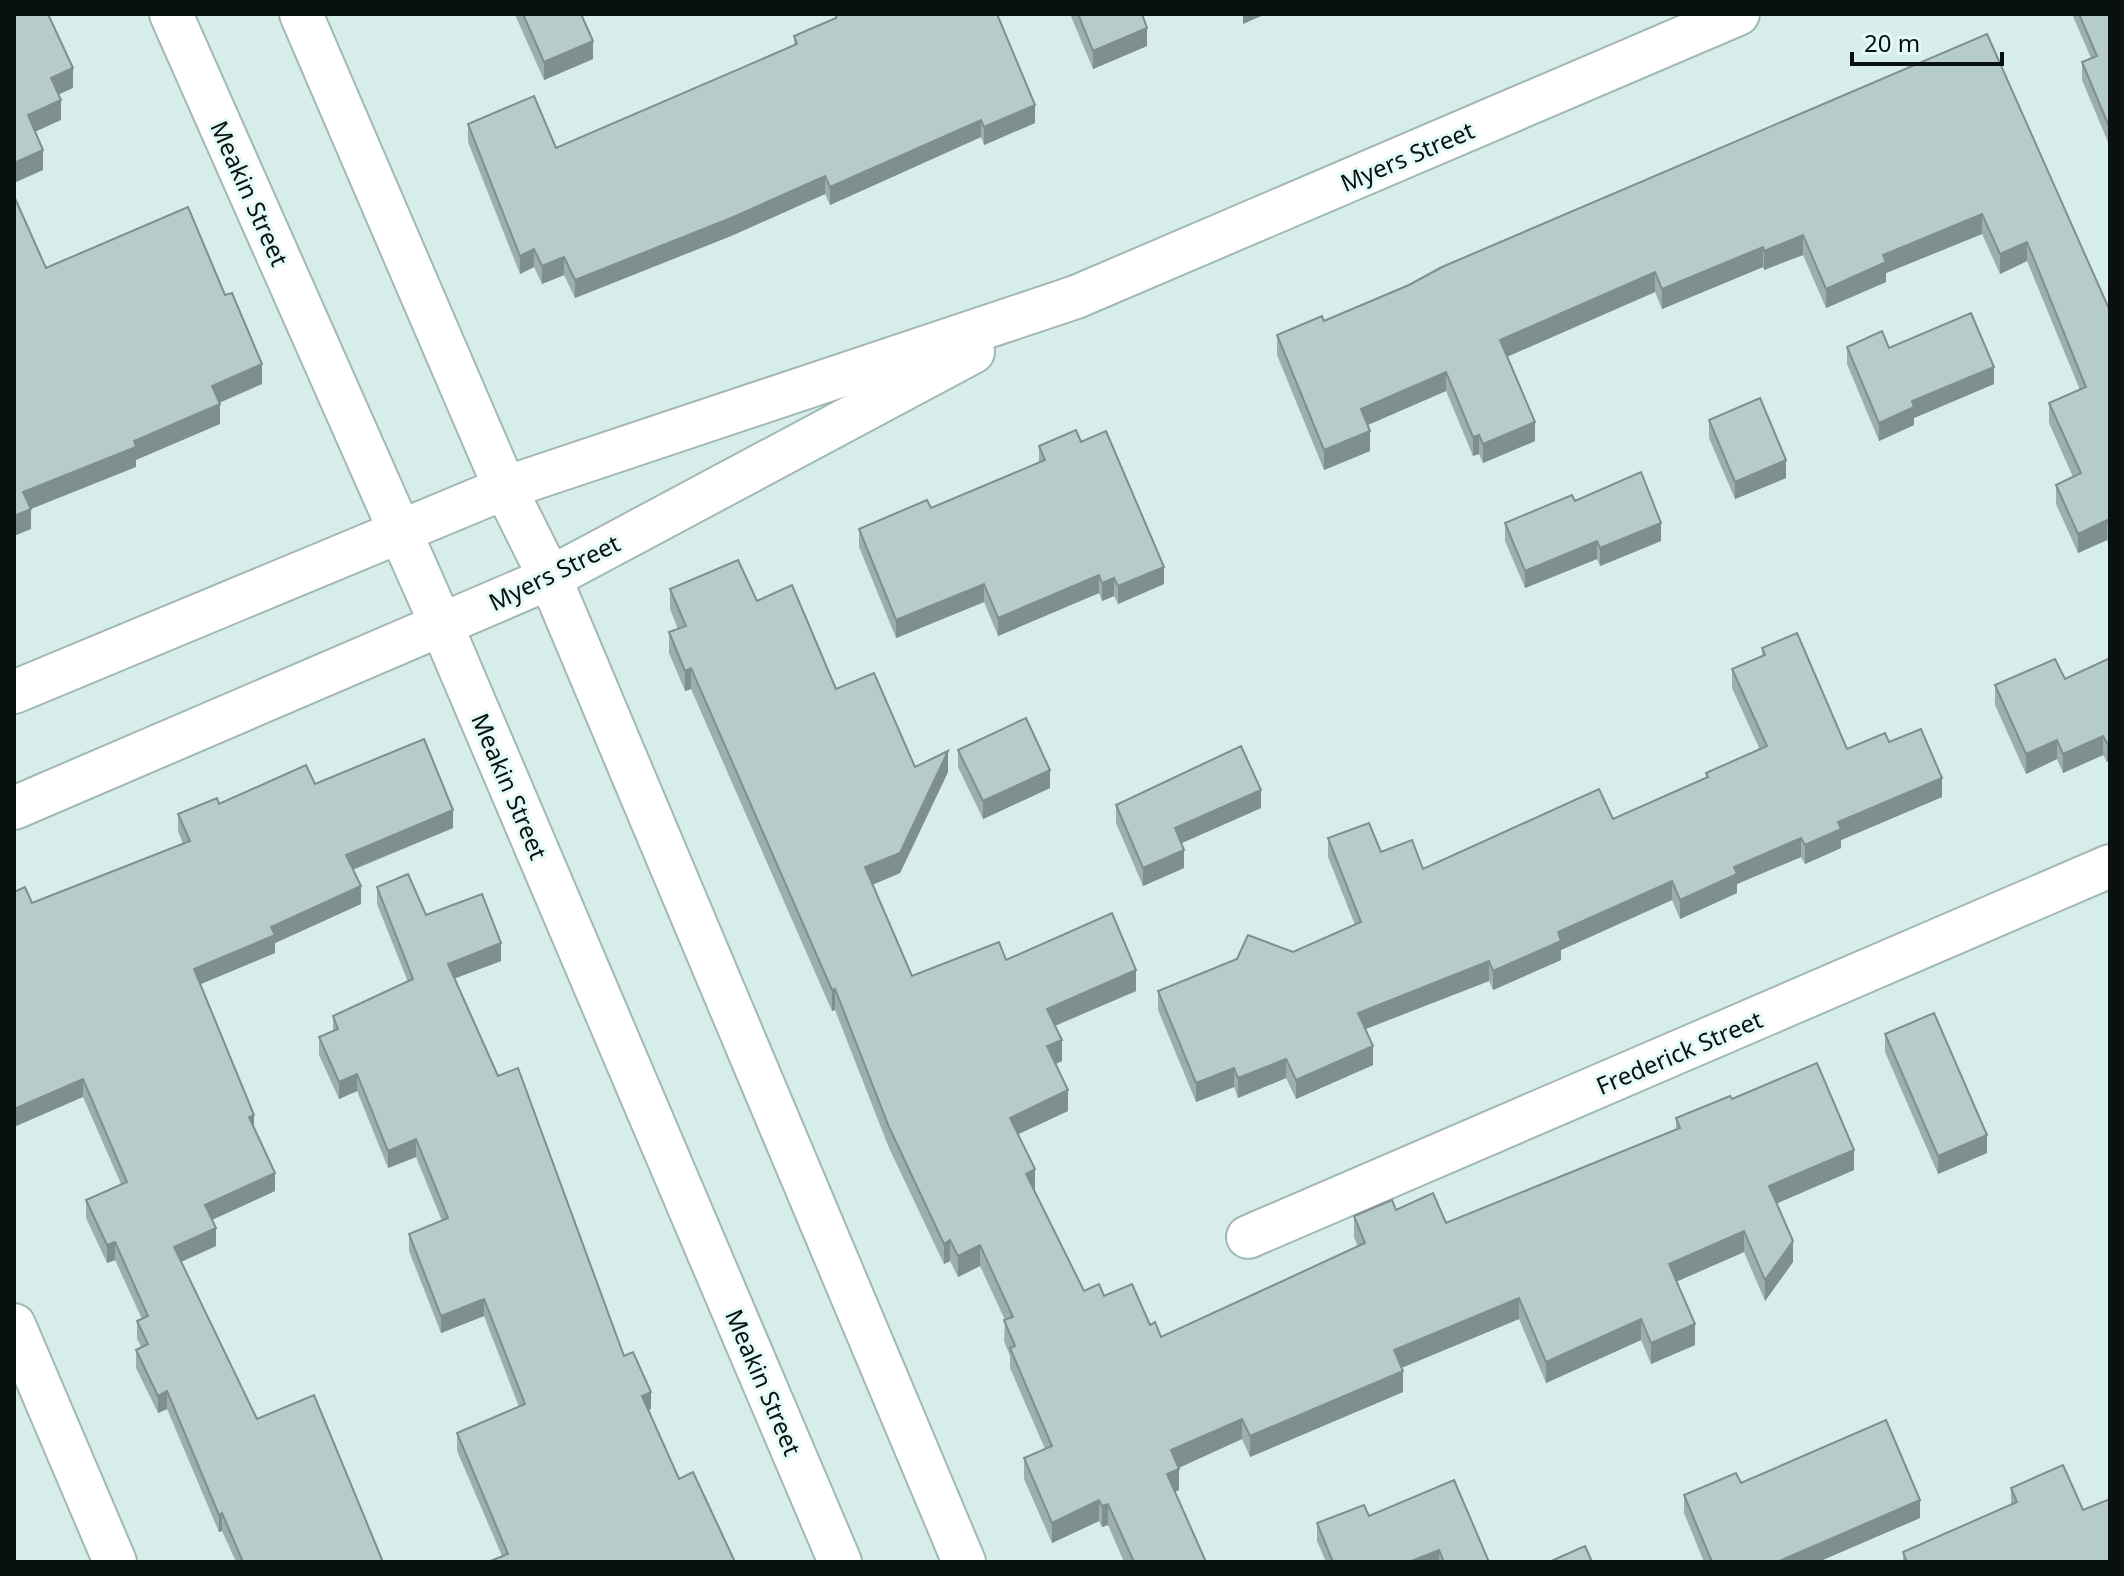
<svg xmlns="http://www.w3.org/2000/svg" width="2124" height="1576" font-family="'Noto Sans',sans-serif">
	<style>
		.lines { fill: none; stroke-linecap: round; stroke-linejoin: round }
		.street-casing { stroke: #a2b8b5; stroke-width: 46 }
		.street { stroke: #fff; stroke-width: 42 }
		.wall { fill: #9dafad }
		.shaded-wall { fill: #7f8f8d }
		.building { fill: #b6ccc9; stroke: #7f8f8d; stroke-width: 2 }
		.labels { text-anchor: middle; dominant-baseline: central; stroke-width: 6; stroke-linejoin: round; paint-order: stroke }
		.street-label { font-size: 24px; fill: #091110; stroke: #e3faf7 }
	</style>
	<rect width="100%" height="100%" fill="#d6ede9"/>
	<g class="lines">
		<g class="street-casing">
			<g id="street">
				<path d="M171,14l270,610 399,938"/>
				<path d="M301,14l204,474 45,90 414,984"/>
				<path d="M14,692l491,-204 571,-191 662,-283"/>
				<path d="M14,808l536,-230 423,-226"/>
				<path d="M1248,1237l862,-371"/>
				<path d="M14,1325l101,237"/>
			</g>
		</g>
		<use href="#street" class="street"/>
	</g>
	<g class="wall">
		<path d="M516,14h65l12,45 -49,21 -28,-63z"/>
		<path d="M1070,14h72l5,32 -54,23z"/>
		<path d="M2072,14h38v133l-28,-67v-18l9,-4z"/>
		<path d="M836,18l199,105 -51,22 -3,-8 -151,68 -5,-11 -94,42 -156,62 -11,-23 -22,9 -8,-17 -14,7 -52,-132v-18l88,24 238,-102v-10z"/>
		<path d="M1987,34l123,277v235l-3,-6 -29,13 -22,-49v-19l17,-8 -24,-54v-20l31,-13 -53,-129 -27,13 -18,-40 -96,39v9l-60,26 -23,-53 -39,15 -1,-3 -101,42 -7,-17 -148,64 28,85 -52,22 -4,-9 -6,2 -27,-65 -79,34 3,26 -46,19 -47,-115v-20l47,-14 85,-36z"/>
		<path d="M1847,347l42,1 105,36 -80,34v7l-35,16 -32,-77z"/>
		<path d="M1709,420l77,58 -51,21 -26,-61z"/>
		<path d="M1081,442l83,142 -46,20 -4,-8 -12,5 -3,-8 -101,43 -14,-34 -88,36 -37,-91v-18l72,-21 108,-45v-17z"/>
		<path d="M1575,501l86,40 -61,25 -3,-7 -72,29 -20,-47v-18z"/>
		<path d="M670,589l87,12 79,88 79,78 33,5 -48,101 -28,12 40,91 94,-16 130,31 -81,35 7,35 -6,3 12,47 -50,23 16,57 50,100 20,5 46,29 11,12 197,-90 -4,-10v-21l42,-6 50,13 230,-93v-12l56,-19 122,71 -78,33 17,59 -28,39 -21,-49 -67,29 18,64 -44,19 -10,-24 -95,43 -27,-64 -118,49 2,24 -153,65 -8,-18 -63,29v22l-4,2 31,70h-82l-16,-37 -6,2 -3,-6 -47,22 -28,-64v-21l21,-9 -35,-81v-12l-6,-15 1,-21 -25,-54 -22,11 -8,-16 -6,3 -55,-116 -54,-138 -3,1 -141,-322 -6,2 -16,-38v-21l9,-3 -8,-20z"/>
		<path d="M1762,648l85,101 42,-7 53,55 -101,43v8l-36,16 -4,-7 -64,27v9l-57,26 -8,-19 -111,50v10l-68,30 -4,-9 -124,48 8,36 -77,34 -10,-21 -48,20 -4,-11 -38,15 -38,-92v-19l135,-39 62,-27 -27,-68v-19l53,14 42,17 190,-50 93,-41v-5l54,-23 -28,-62v-19l30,-13z"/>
		<path d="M2110,658l-3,104 -4,-7 -40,18 -6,-14 -31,15 -31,-69v-20l70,-6z"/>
		<path d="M958,750l92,38 -67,31 -25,-52z"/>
		<path d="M315,784l138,44 -100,42 8,34 -86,39v10l-75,31 54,145 21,62 -63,29 4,26 -35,16 76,157 126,143h-147l-14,-31 -3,1 -52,-123 -9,4 -22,-45v-18l5,-3 -4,-8v-18l5,-2 -27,-59 -8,3 -21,-45v-18l35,-16 -38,-87 -51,-194 151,-59 -5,-13v-17l41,-10z"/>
		<path d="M1116,805l145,3 -79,35 2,25 -41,18 -27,-63z"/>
		<path d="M377,887l49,28 75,46 -46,17 169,378 27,53 -2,1 30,69 -177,77 -45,-105v-18l62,-26 -35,-91 -43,17 -32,-82v-17l33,-13 -26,-64 -28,11 -31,-77 -18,8 -20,-44v-18l14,-6v-15l75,-34 -31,-78z"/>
		<path d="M1885,1034l102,119 -49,21 -53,-122z"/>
		<path d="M1741,1483l179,35 -102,44h-114l-20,-49v-18z"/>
		<path d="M2011,1488l72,22 27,52h-207v-10l108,-48z"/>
		<path d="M1369,1516l120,46h-163l-9,-21v-18z"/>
	</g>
	<g class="shaded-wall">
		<path d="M1243,14h23l-23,10z"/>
		<path d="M1147,28v18l-54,23v-18z"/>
		<path d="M593,41v18l-49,21v-18z"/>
		<path d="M73,68v20l-22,10v-20z"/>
		<path d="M61,100v20l-33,15v-20z"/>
		<path d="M1035,105v18l-51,22v-18z"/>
		<path d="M981,120v17l-151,68v-18z"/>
		<path d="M43,150v20l-29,13v-20z"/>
		<path d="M825,176v18l-94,42 -156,62v-18z"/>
		<path d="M1982,214v20l-96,39v9l-60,26v-19l57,-34z"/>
		<path d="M1803,235v20l-39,15v-19z"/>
		<path d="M2027,242v19l-27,13v-20z"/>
		<path d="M1763,247v20l-101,42v-20z"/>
		<path d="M534,249v18l-14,7v-18z"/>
		<path d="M564,257v18l-22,9v-18z"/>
		<path d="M1655,272v20l-155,68v-20z"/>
		<path d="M262,364v20l-50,22v-20z"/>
		<path d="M1994,367v17l-80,34v7l-35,16v-18l33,-22z"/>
		<path d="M1446,372v19l-85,37v-19z"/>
		<path d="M220,404v20l-84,36v7l-105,42v20l-17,7v-20l9,-24 111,-51z"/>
		<path d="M1535,422v19l-52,22v-19z"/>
		<path d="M1370,431v20l-46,19v-20z"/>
		<path d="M1479,435v19l-6,2v-19z"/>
		<path d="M1786,460v18l-51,21v-17z"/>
		<path d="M2107,520v20l-29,13v-19z"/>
		<path d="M1661,523v18l-61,25v-18z"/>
		<path d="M1597,541v18l-72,29v-17z"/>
		<path d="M1164,567v17l-46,20v-18z"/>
		<path d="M1099,575v18l-101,43v-18z"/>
		<path d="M1114,578v18l-12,5v-18z"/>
		<path d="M984,584v18l-88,36v-18z"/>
		<path d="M691,668v21l-6,2v-20z"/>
		<path d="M2103,736v19l-40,18v-19z"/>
		<path d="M2057,740v19l-31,15v-20z"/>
		<path d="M2110,741v20l-3,1v-19z"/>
		<path d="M948,751v21l-48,101 -35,15v-21z"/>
		<path d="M1050,770v18l-67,31v-18z"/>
		<path d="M1942,778v19l-101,43v8l-36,16v-19l33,-23z"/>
		<path d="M1261,790v18l-86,38v-18z"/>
		<path d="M453,810v18l-107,44v-17z"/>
		<path d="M1801,838v19l-64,27v9l-57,26v-19l54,-33z"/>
		<path d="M1184,850v18l-41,18v-18z"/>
		<path d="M1672,881v19l-111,50v10l-68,30v-19l65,-39z"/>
		<path d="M361,886v18l-86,39v10l-81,34v-18l77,-42z"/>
		<path d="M501,943v18l-53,20v-17z"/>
		<path d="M1489,961v20l-131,51v-19z"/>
		<path d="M1136,970v21l-89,38v-20z"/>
		<path d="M835,989v21l-3,1v-21z"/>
		<path d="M1062,1040v21l-15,6v-21z"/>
		<path d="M1373,1046v19l-77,34v-19z"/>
		<path d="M1286,1059v19l-48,20v-20z"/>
		<path d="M1234,1068v19l-38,15v-19z"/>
		<path d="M357,1074v17l-18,8v-17z"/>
		<path d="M83,1079v18l-69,30v-18z"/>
		<path d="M1068,1090v21l-58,27v-20z"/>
		<path d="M254,1115v17l-5,-15z"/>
		<path d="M1987,1135v18l-49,21v-18z"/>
		<path d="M416,1139v18l-28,11v-17z"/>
		<path d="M1854,1150v20l-85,37v-21z"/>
		<path d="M1035,1169v21l-9,5v-21z"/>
		<path d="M275,1173v18l-70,32v-18z"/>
		<path d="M216,1228v18l-42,19v-18z"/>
		<path d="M1744,1231v21l-75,33v-21z"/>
		<path d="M950,1240v21l-6,3v-20z"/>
		<path d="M1793,1241v21l-28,39v-21z"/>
		<path d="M115,1242v18l-8,3v-18z"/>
		<path d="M980,1245v21l-22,11v-21z"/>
		<path d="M1519,1298v21l-125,52v-21z"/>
		<path d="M484,1299v17l-43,17v-17z"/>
		<path d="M1641,1319v21l-95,43v-21z"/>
		<path d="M1695,1324v21l-44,19v-21z"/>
		<path d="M1403,1371v21l-153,65v-21z"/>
		<path d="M167,1391v18l-9,4v-17z"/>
		<path d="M651,1392v17l-9,4v-17z"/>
		<path d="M1242,1419v20l-71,32v-21z"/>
		<path d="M1179,1469v21l-12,5v-21z"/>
		<path d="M1099,1500v21l-47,22v-20z"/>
		<path d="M1920,1500v18l-102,44h-41z"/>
		<path d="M1108,1504v21l-6,2v-21z"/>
		<path d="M222,1513v18l-3,1v-17z"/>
		<path d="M1439,1550v12h-30z"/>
	</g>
	<g class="building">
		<path d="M14,14h34l25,54 -22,10 10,22 -33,15 15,35 -29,13z"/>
		<path d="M523,14h58l12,27 -49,21z"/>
		<path d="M837,14h160l38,91 -51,22 -3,-7 -151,67 -5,-11 -94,42 -156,62 -11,-23 -22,9 -8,-17 -14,7 -52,-132 66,-28 22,52 241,-104 -3,-8 42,-18z"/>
		<path d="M1078,14h64l5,14 -54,23z"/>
		<path d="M2079,14h31v115l-28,-67 15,-6z"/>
		<path d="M1987,34l123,277v216l-3,-7 -29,14 -22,-49 25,-12 -32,-70 37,-16 -59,-145 -27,12 -18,-40 -99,41 3,7 -60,27 -23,-54 -39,16 -1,-4 -101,42 -7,-17 -155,68 35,82 -52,22 -4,-9 -6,2 -27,-65 -85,37 9,22 -46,19 -47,-115 45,-19 2,5 85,-36 33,-18z"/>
		<path d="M14,196l32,72 142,-61 37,88 7,-2 30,71 -50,22 8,18 -86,37 2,6 -113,45 8,17 -17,7z"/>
		<path d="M1971,313l23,54 -82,34 2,6 -35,16 -32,-76 35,-16 7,17z"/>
		<path d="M1760,398l26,62 -51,22 -26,-62z"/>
		<path d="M1076,430l5,12 25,-11 58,136 -46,19 -4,-8 -12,5 -3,-8 -101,43 -14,-34 -88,36 -37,-91 68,-29 4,8 114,-48 -6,-14z"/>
		<path d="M1641,472l20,51 -61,25 -3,-7 -72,30 -20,-48 67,-28 3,6z"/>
		<path d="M738,560l19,41 35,-16 44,104 38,-16 41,94 33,-16 -48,102 -35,14 47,109 87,-34 7,18 106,-47 24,57 -89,39 15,31 -15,6 21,44 -58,28 25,51 -9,5 58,117 15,-7 5,12 28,-12 18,41 5,-3 6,15 204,-94 -11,-27 38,-16 4,10 37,-17 13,30 234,-95 -4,-10 54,-22 2,3 85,-36 37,87 -85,36 24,55 -28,39 -21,-49 -75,33 26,60 -44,19 -10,-24 -95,43 -27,-64 -125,52 9,21 -153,65 -8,-17 -71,31 8,19 -12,5 39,88h-72l-26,-58 -6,2 -3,-6 -47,23 -28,-65 28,-12 -42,-98 5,-2 -11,-26 9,-3 -33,-72 -22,11 -8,-16 -6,4 -55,-117 -54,-138 -3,1 -141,-322 -6,3 -16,-39 17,-6 -16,-37z"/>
		<path d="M1797,633l50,116 38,-16 4,9 32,-13 21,49 -104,44 3,7 -36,16 -4,-7 -67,29 3,7 -57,26 -8,-19 -114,51 3,9 -68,30 -4,-10 -131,52 15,33 -77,34 -10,-21 -48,19 -4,-10 -38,15 -38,-92 79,-32 11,-24 45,17 68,-30 -33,-84 41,-15 12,29 31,-12 11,29 176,-80 14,30 95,-42 -2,-4 61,-27 -35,-77 33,-14 -3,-7z"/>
		<path d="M2110,658v83l-3,2 -4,-7 -40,18 -6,-14 -31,14 -31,-69 60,-26 10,20z"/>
		<path d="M1026,718l24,52 -67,31 -25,-51z"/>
		<path d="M424,739l29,71 -107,45 15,31 -90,41 4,8 -81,34 60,146 -5,2 26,56 -70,32 11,23 -42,19 83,172 57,-24 69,167h-140l-21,-49 -3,2 -52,-124 -9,5 -22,-46 12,-6 -11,-23 11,-5 -33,-74 -8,3 -21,-45 41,-18 -44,-103 -69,30v-217l11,-5 7,16 158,-62 -12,-27 39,-16 2,6 87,-39 9,19z"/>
		<path d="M1241,746l20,44 -86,38 9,22 -41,18 -27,-63z"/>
		<path d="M408,874l18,41 56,-21 19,49 -53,21 50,112 20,-8 106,288 9,-4 18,40 -9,4 37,83 14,-7 42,90h-247l20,-8 -51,-121 68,-29 -41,-105 -43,17 -32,-82 39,-16 -32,-79 -28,12 -31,-77 -18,8 -20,-45 19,-8 -5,-13 80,-37 -36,-92z"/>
		<path d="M1934,1013l53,122 -49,21 -53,-122z"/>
		<path d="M1886,1420l34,80 -143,62h-65l-28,-67 52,-22 5,10z"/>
		<path d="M2063,1465l20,45 27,-11v63h-203l-4,-10 114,-50 -6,-14z"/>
		<path d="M1454,1480l35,82h-45l-5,-12 -30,12h-76l-16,-39 47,-18 5,11z"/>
		<path d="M1585,1546l7,16h-43z"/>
	</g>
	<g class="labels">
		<g class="street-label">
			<text transform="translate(1407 156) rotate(-23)">Myers Street</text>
			<text transform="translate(250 193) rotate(66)">Meakin Street</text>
			<text transform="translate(554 572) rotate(-26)">Myers Street</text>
			<text transform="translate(510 786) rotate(67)">Meakin Street</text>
			<text transform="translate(1679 1052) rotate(-23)">Frederick Street</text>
			<text transform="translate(764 1382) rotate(67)">Meakin Street</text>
		</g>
	</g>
	<rect width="2124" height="1576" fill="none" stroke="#091110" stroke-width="32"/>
	<path d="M1852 52v12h150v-12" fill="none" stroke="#091110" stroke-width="4"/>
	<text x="1864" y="52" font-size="24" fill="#091110" stroke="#e3faf7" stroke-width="6" paint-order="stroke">20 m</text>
</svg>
